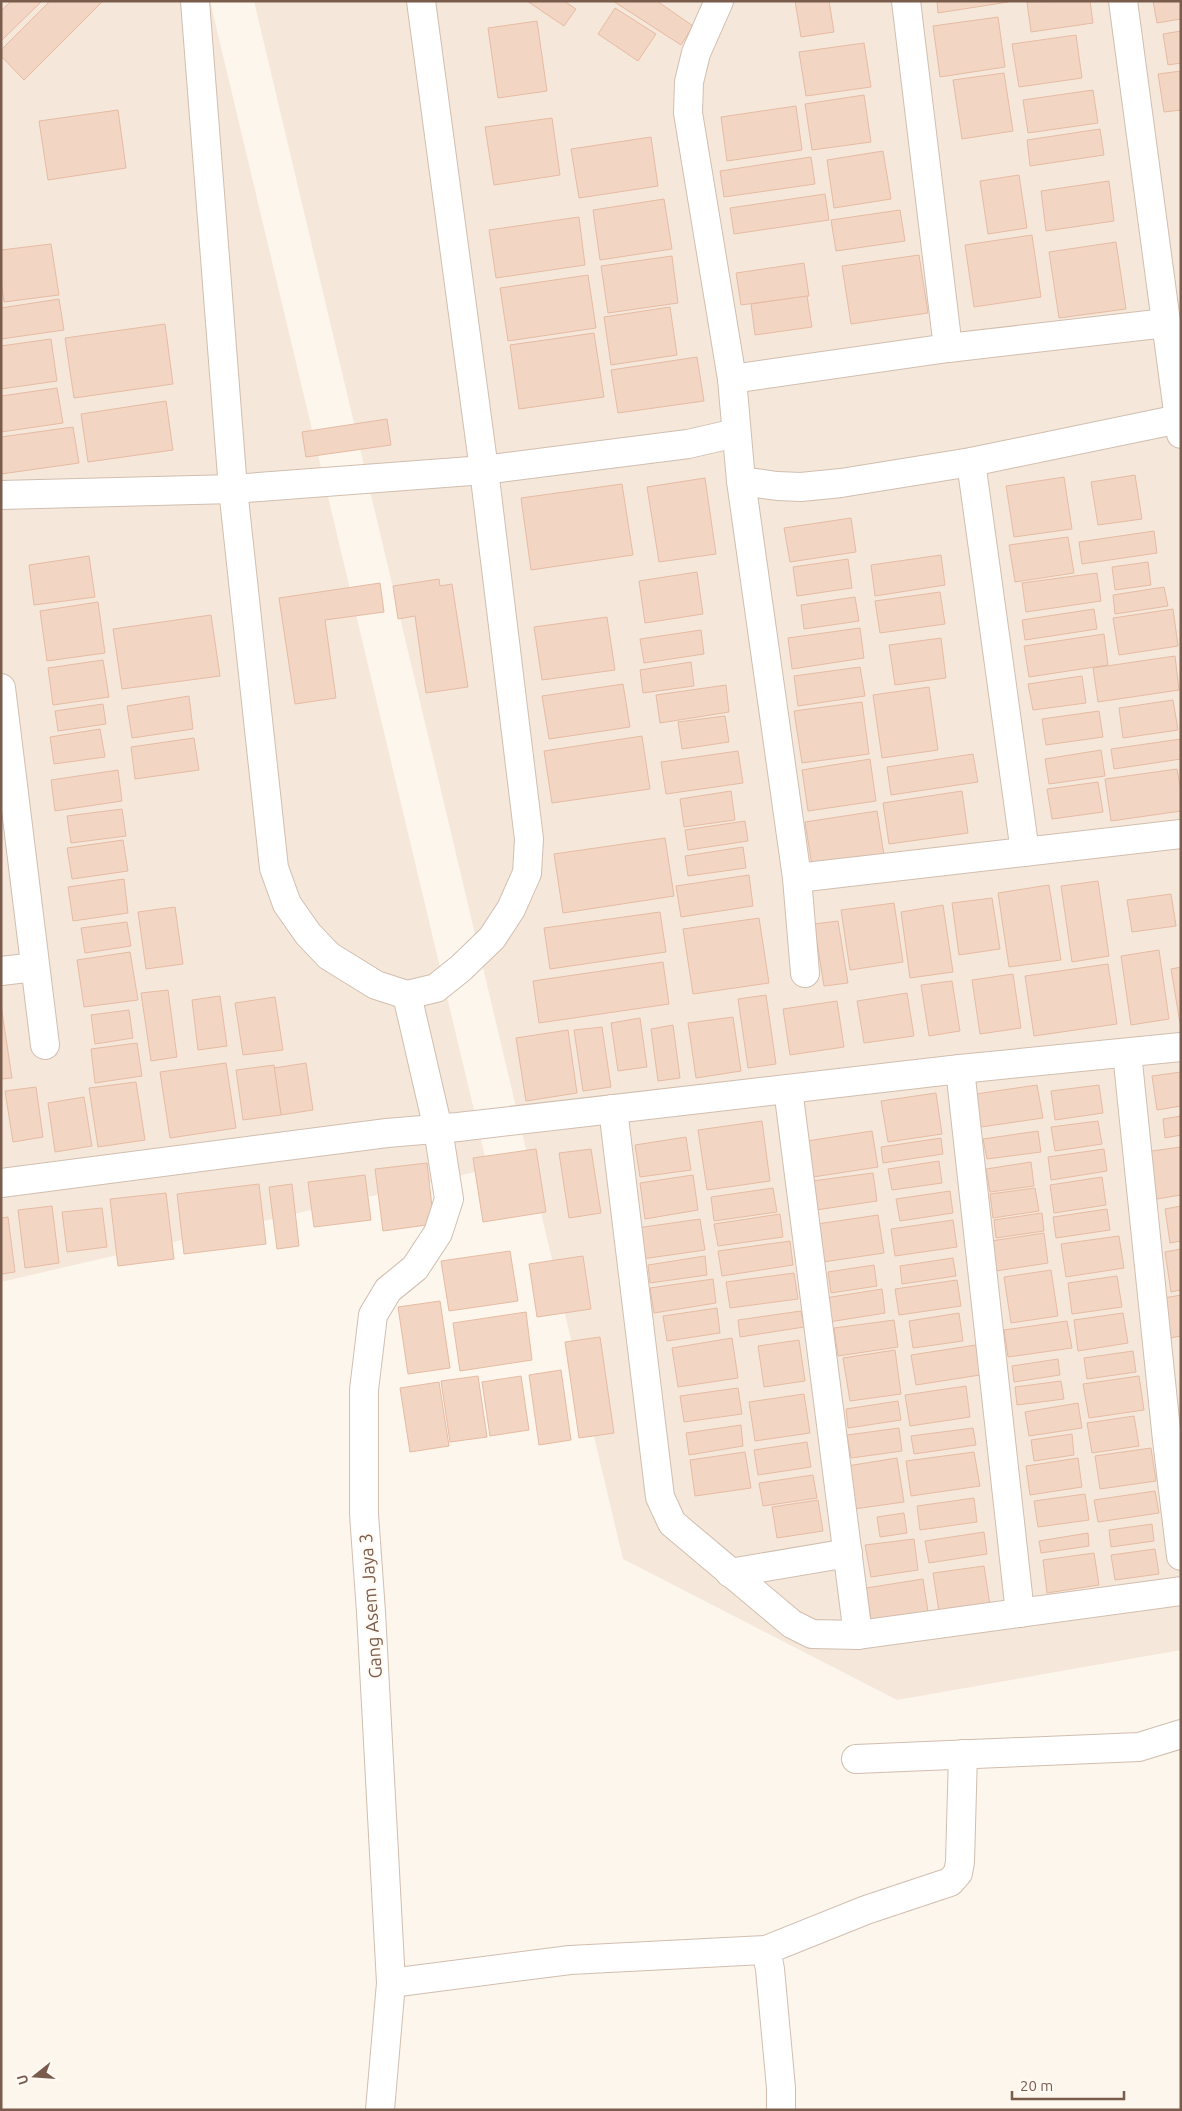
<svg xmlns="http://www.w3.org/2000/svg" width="1182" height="2111" font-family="Ubuntu,sans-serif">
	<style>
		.residential { fill: #f5e8da }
		.building { fill: #f3d5c3; stroke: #e6bba3 }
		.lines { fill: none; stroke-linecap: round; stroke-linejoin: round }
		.minor-casing { stroke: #d1beb0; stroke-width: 30 }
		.minor { stroke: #fff; stroke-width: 28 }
		.labels { text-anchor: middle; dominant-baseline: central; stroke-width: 4.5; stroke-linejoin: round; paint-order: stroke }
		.street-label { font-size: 18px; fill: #7a5c4d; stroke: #fffaf3 }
	</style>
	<rect width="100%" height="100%" fill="#fdf6ec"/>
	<g class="residential">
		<path d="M1,1h209l278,1168 -487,113z"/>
		<path d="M254,1h927v1649l-284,50 -274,-141z"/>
	</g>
	<g class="building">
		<path d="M11,1h31l-41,40v-30z"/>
		<path d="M50,1h53l-79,79 -23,-24v-6z"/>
		<path d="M527,1h37l12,8 -12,17z"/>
		<path d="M613,1h44l36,25 -12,19z"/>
		<path d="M795,1h34l5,31 -33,5z"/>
		<path d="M937,1h70l1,1 -70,11z"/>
		<path d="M1090,1l3,22 -62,9 -4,-30z"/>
		<path d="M1153,1h28v18l-24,4z"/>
		<path d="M615,8l41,26 -18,27 -40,-27z"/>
		<path d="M998,17l7,50 -65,10 -7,-51z"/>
		<path d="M537,21l10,70 -49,7 -10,-70z"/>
		<path d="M1181,31v32l-13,2 -5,-31z"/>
		<path d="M1076,35l6,43 -63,9 -7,-43z"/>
		<path d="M864,43l7,44 -65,9 -7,-44z"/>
		<path d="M1181,71v39l-17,2 -6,-38z"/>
		<path d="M1004,73l9,58 -51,8 -9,-59z"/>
		<path d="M1093,90l5,33 -70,10 -5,-33z"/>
		<path d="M864,95l7,47 -59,8 -7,-46z"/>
		<path d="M796,106l6,44 -75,11 -6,-44z"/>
		<path d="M118,110l8,58 -78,12 -9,-59z"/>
		<path d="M552,118l8,57 -66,10 -9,-58z"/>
		<path d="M1100,129l4,26 -74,11 -3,-26z"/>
		<path d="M651,137l7,49 -79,12 -8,-49z"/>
		<path d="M883,151l8,48 -57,9 -7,-48z"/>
		<path d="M811,157l4,27 -91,13 -4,-26z"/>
		<path d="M1019,175l8,53 -39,6 -8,-53z"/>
		<path d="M1109,181l5,40 -68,10 -5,-40z"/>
		<path d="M825,194l4,26 -95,14 -4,-26z"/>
		<path d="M664,199l8,50 -72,11 -7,-50z"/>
		<path d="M900,210l5,31 -69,10 -5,-31z"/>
		<path d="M579,217l6,48 -89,13 -7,-48z"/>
		<path d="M1032,235l9,62 -67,10 -9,-62z"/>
		<path d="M1116,242l10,67 -67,9 -10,-66z"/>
		<path d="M51,244l8,51 -55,7 -3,-21v-31z"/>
		<path d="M919,255l9,58 -77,11 -9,-58z"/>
		<path d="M672,256l6,47 -70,10 -7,-47z"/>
		<path d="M804,263l5,33 -68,9 -5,-32z"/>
		<path d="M588,275l8,53 -88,13 -8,-53z"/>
		<path d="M807,296l5,31 -57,8 -4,-31z"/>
		<path d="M59,299l5,31 -63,9v-31z"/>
		<path d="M670,307l7,48 -66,10 -7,-48z"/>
		<path d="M165,324l8,60 -99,14 -9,-60z"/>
		<path d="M594,333l10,64 -85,12 -9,-64z"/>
		<path d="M51,339l6,42 -56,8v-43z"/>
		<path d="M697,357l7,44 -86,12 -7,-43z"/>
		<path d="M57,388l6,35 -62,9v-36z"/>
		<path d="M166,401l7,49 -85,12 -7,-48z"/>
		<path d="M387,419l4,26 -85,12 -4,-25z"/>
		<path d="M73,427l6,36 -78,11v-37z"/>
		<path d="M1135,475l7,44 -44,6 -7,-43z"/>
		<path d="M1064,477l8,52 -58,8 -8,-51z"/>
		<path d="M705,478l11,76 -57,8 -12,-75z"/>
		<path d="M622,484l11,71 -102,15 -10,-72z"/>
		<path d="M851,518l5,34 -66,10 -6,-34z"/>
		<path d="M1154,531l3,22 -75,11 -3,-22z"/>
		<path d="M1068,537l6,36 -59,9 -6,-37z"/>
		<path d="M941,555l4,30 -70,11 -4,-31z"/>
		<path d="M89,556l6,41 -61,8 -5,-40z"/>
		<path d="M848,559l4,29 -55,8 -4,-29z"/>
		<path d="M1148,562l3,23 -36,5 -3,-23z"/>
		<path d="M697,572l6,42 -58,9 -6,-42z"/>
		<path d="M1097,573l4,28 -75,11 -4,-29z"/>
		<path d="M439,579l1,7 12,-2 16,103 -42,6 -11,-77 -17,3 -5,-33z"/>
		<path d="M380,583l4,29 -59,8 11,78 -41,6 -16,-106z"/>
		<path d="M1164,587l4,19 -53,8 -2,-19z"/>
		<path d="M940,592l5,32 -65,9 -5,-32z"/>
		<path d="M855,597l4,24 -55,8 -3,-24z"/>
		<path d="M98,602l7,51 -58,8 -7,-50z"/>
		<path d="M1094,609l3,20 -72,11 -3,-20z"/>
		<path d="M1173,609l5,37 -59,9 -6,-37z"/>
		<path d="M211,615l9,61 -98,13 -9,-60z"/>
		<path d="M607,617l8,53 -73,10 -8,-53z"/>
		<path d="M860,628l4,30 -72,11 -4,-31z"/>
		<path d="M701,630l3,24 -60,9 -4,-24z"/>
		<path d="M1104,634l4,31 -79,12 -5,-31z"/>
		<path d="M941,638l5,40 -51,7 -6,-40z"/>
		<path d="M1175,656l4,34 -81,12 -5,-34z"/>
		<path d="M103,660l6,37 -56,8 -5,-37z"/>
		<path d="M691,662l3,24 -51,7 -3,-23z"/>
		<path d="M860,667l5,29 -67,10 -4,-30z"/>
		<path d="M1082,676l4,27 -53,7 -5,-26z"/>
		<path d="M623,684l7,43 -81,12 -7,-43z"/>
		<path d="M726,685l3,27 -69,11 -4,-28z"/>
		<path d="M929,687l9,63 -56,8 -9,-63z"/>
		<path d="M189,696l4,33 -61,9 -5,-32z"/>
		<path d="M1173,700l5,30 -55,8 -4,-30z"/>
		<path d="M862,702l7,52 -67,9 -8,-52z"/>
		<path d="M103,704l3,20 -48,7 -3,-20z"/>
		<path d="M1099,711l4,26 -57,8 -4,-26z"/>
		<path d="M725,716l4,26 -47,7 -4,-27z"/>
		<path d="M100,729l5,28 -51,7 -4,-27z"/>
		<path d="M642,736l8,53 -98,14 -8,-52z"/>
		<path d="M194,738l5,32 -64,9 -4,-32z"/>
		<path d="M1181,739v20l-67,10 -3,-20z"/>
		<path d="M1101,750l4,26 -56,8 -4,-25z"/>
		<path d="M738,751l5,32 -77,11 -5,-32z"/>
		<path d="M973,754l5,28 -87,13 -4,-28z"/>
		<path d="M870,759l6,42 -68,10 -6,-41z"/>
		<path d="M1177,769l4,22v20l-70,10 -6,-42z"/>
		<path d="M118,770l4,31 -67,10 -4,-31z"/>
		<path d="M1098,782l5,30 -51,7 -5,-30z"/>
		<path d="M731,791l4,29 -51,7 -4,-28z"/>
		<path d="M962,791l6,42 -79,11 -6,-41z"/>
		<path d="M122,809l4,27 -55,7 -4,-27z"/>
		<path d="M877,811l7,44 -72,11 -7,-44z"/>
		<path d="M745,821l3,20 -60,9 -3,-20z"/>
		<path d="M665,838l9,58 -111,17 -9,-59z"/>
		<path d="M123,840l5,31 -56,8 -5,-31z"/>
		<path d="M743,847l3,21 -58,8 -3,-20z"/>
		<path d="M749,875l4,31 -72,11 -5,-31z"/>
		<path d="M124,879l4,34 -55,8 -5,-34z"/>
		<path d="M1098,881l11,75 -37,6 -11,-76z"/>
		<path d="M1049,885l12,75 -52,7 -11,-74z"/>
		<path d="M1171,894l5,32 -44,6 -5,-32z"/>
		<path d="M992,898l8,51 -41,6 -7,-52z"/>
		<path d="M894,903l9,59 -53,8 -9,-60z"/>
		<path d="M943,905l10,67 -43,6 -9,-66z"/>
		<path d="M175,907l8,57 -37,5 -8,-57z"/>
		<path d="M660,912l6,40 -116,17 -6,-41z"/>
		<path d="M759,918l10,65 -76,11 -10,-65z"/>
		<path d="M838,921l10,62 -24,3 -10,-62z"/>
		<path d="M127,922l4,24 -46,7 -4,-25z"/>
		<path d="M1159,950l10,69 -38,6 -10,-69z"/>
		<path d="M130,952l8,48 -54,7 -7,-47z"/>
		<path d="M663,962l6,42 -130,19 -6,-42z"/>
		<path d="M1108,964l9,60 -83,12 -9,-60z"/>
		<path d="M1181,967v56h-1l-9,-54z"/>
		<path d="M1013,974l8,54 -41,6 -8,-54z"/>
		<path d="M952,981l8,50 -31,5 -8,-51z"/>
		<path d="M168,990l9,67 -26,4 -10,-68z"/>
		<path d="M907,993l7,43 -50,7 -7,-42z"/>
		<path d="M766,995l10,69 -28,4 -10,-69z"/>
		<path d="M220,996l7,50 -29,4 -6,-50z"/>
		<path d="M275,997l8,53 -40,5 -8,-52z"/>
		<path d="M837,1001l7,46 -54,8 -7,-46z"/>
		<path d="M1,1005l11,73 -11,1z"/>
		<path d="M129,1010l4,28 -38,6 -4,-29z"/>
		<path d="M733,1017l8,54 -45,7 -8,-55z"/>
		<path d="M640,1018l7,49 -29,4 -7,-48z"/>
		<path d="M673,1025l7,53 -22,3 -7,-52z"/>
		<path d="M602,1027l9,60 -28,4 -9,-61z"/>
		<path d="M568,1030l9,63 -51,8 -10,-63z"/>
		<path d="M137,1043l5,33 -47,7 -4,-34z"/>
		<path d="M226,1063l10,65 -66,10 -10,-66z"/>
		<path d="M306,1063l7,47 -32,5 -7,-47z"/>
		<path d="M274,1065l7,50 -38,5 -7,-50z"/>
		<path d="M1181,1072v34l-24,4 -5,-34z"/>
		<path d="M136,1082l9,58 -47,7 -9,-59z"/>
		<path d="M1037,1085l6,33 -62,9 -5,-33z"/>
		<path d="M1099,1085l4,28 -48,7 -4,-29z"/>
		<path d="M36,1087l7,50 -30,5 -8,-51z"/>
		<path d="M936,1093l6,41 -54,8 -7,-41z"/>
		<path d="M84,1097l8,49 -37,6 -7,-49z"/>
		<path d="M1181,1116v19l-16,3 -2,-19z"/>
		<path d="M762,1121l8,60 -63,9 -9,-60z"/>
		<path d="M1098,1121l4,23 -47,7 -4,-24z"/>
		<path d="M872,1131l6,36 -65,10 -6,-36z"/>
		<path d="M1038,1131l3,21 -54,7 -4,-20z"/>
		<path d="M686,1137l5,33 -51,7 -5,-32z"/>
		<path d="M941,1138l2,16 -60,9 -2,-16z"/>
		<path d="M1181,1147v48l-30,5 -7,-48z"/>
		<path d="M536,1149l10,63 -63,10 -10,-64z"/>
		<path d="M591,1149l10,64 -32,5 -10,-65z"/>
		<path d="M1104,1149l3,22 -56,9 -3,-23z"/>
		<path d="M939,1161l3,22 -50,7 -4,-21z"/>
		<path d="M1031,1162l3,24 -44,6 -4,-23z"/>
		<path d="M427,1163l7,61 -51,7 -8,-62z"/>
		<path d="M873,1173l4,28 -61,9 -4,-29z"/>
		<path d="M365,1175l6,45 -57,7 -6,-45z"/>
		<path d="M693,1175l5,35 -53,9 -5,-36z"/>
		<path d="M1102,1177l4,28 -52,8 -4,-28z"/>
		<path d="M259,1184l7,60 -82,10 -7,-60z"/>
		<path d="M292,1184l7,62 -22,3 -8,-62z"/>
		<path d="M773,1188l4,24 -63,9 -3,-24z"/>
		<path d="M1035,1188l4,23 -46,7 -3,-24z"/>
		<path d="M950,1191l3,22 -53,8 -4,-22z"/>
		<path d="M166,1193l8,66 -56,7 -8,-67z"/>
		<path d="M52,1206l7,57 -34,5 -7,-58z"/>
		<path d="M1181,1206v35l-11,2 -5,-34z"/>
		<path d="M102,1208l5,39 -40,5 -5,-40z"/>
		<path d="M1107,1209l3,21 -54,8 -3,-21z"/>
		<path d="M1042,1213l2,18 -48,7 -2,-18z"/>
		<path d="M780,1214l3,23 -65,9 -4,-22z"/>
		<path d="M878,1215l6,38 -61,9 -6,-38z"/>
		<path d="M8,1217l7,55 -14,2v-56z"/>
		<path d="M700,1219l5,31 -63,9 -5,-31z"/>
		<path d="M953,1220l4,27 -62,9 -4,-27z"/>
		<path d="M1044,1233l4,30 -52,8 -5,-30z"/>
		<path d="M1119,1236l5,32 -58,9 -5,-33z"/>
		<path d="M790,1241l3,24 -71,11 -4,-25z"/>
		<path d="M1181,1249v41l-10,2 -6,-40z"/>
		<path d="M510,1251l8,50 -69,10 -8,-50z"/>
		<path d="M583,1256l8,53 -54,8 -8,-53z"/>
		<path d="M705,1256l2,19 -57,8 -2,-18z"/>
		<path d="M953,1258l3,18 -54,8 -2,-18z"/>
		<path d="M874,1265l3,21 -46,7 -3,-21z"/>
		<path d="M1051,1270l7,46 -47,7 -7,-46z"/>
		<path d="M794,1273l4,26 -68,9 -4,-26z"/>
		<path d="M1117,1276l5,31 -50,7 -4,-31z"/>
		<path d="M713,1279l3,24 -62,10 -4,-25z"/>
		<path d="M957,1280l4,26 -62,9 -4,-26z"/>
		<path d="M882,1289l3,24 -56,9 -4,-24z"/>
		<path d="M1181,1295v41l-11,2 -6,-40z"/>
		<path d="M440,1301l10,67 -42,6 -10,-67z"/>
		<path d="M717,1308l3,25 -53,8 -4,-25z"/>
		<path d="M801,1311l3,16 -64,10 -2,-17z"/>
		<path d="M526,1312l6,48 -72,11 -7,-48z"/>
		<path d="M959,1313l4,28 -50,7 -4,-27z"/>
		<path d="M1123,1313l5,30 -50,8 -4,-31z"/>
		<path d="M894,1320l4,27 -60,9 -4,-28z"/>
		<path d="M1067,1321l5,27 -64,9 -4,-27z"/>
		<path d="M600,1337l14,96 -35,5 -14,-96z"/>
		<path d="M732,1338l6,40 -60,9 -6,-39z"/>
		<path d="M799,1340l6,41 -41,6 -6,-41z"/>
		<path d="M976,1345l4,30 -64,10 -5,-30z"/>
		<path d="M895,1350l6,44 -51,7 -7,-43z"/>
		<path d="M1133,1351l3,21 -49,7 -3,-21z"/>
		<path d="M1058,1359l2,16 -46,7 -2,-16z"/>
		<path d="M561,1370l10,70 -32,5 -10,-70z"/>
		<path d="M478,1376l9,61 -37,5 -9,-61z"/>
		<path d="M521,1376l8,54 -39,6 -8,-54z"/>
		<path d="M1139,1376l5,34 -55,8 -6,-34z"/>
		<path d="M1061,1381l3,18 -47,6 -2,-18z"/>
		<path d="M439,1382l10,64 -39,6 -10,-64z"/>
		<path d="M966,1386l4,31 -60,9 -5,-31z"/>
		<path d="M738,1388l4,26 -58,8 -4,-26z"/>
		<path d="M804,1394l6,39 -55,8 -6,-39z"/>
		<path d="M898,1401l3,19 -53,8 -2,-19z"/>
		<path d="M1078,1403l4,25 -53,8 -4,-24z"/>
		<path d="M1134,1416l5,30 -47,7 -5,-30z"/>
		<path d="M741,1425l2,21 -54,9 -3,-22z"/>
		<path d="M899,1428l3,23 -51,7 -4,-23z"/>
		<path d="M973,1428l3,17 -62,9 -3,-18z"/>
		<path d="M1072,1434l2,21 -40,6 -3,-21z"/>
		<path d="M807,1442l4,25 -53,8 -4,-25z"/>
		<path d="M1151,1448l5,33 -56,8 -5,-33z"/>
		<path d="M745,1452l6,36 -56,8 -5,-36z"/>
		<path d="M974,1452l6,34 -69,10 -5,-35z"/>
		<path d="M897,1458l7,44 -50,7 -7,-43z"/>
		<path d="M1078,1458l4,29 -52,8 -4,-29z"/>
		<path d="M813,1475l4,23 -54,8 -4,-23z"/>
		<path d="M1155,1491l4,22 -61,9 -4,-22z"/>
		<path d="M1085,1494l4,26 -51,7 -4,-26z"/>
		<path d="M974,1498l3,24 -57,8 -3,-24z"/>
		<path d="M818,1500l5,31 -46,7 -5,-31z"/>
		<path d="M904,1513l3,20 -27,4 -3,-20z"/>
		<path d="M1152,1524l2,17 -43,6 -2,-17z"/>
		<path d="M984,1532l3,22 -58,9 -4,-22z"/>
		<path d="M1088,1533l1,13 -48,7 -2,-12z"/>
		<path d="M914,1539l4,31 -47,7 -6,-32z"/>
		<path d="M1155,1549l4,25 -44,6 -4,-25z"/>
		<path d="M1094,1553l5,32 -52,8 -4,-33z"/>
		<path d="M984,1566l6,39 -51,7 -6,-39z"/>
		<path d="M923,1579l5,33 -57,9 -5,-33z"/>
	</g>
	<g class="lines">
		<g class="minor-casing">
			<g id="minor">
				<path d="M195,1l38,488 41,379 13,36 21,30 21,22 47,29 31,10 29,-7 25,-20 31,-30 19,-29 16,-36 2,-34 -45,-369 -63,-469"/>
				<path d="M719,1l-23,52 -7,29 -1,31 44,266 9,102 56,397 8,95"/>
				<path d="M906,1l42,347"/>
				<path d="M1123,1l58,433"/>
				<path d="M732,379l216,-31 218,-25"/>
				<path d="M971,462l54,390"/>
				<path d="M741,481l36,5 24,1 40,-4 130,-21 208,-43"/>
				<path d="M1,495l232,-6 251,-19 204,-26 48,-11"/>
				<path d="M1,688l44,357"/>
				<path d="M797,878l384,-44"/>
				<path d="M1,971l34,-4"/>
				<path d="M1127,1053l40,387 14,116"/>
				<path d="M960,1069l60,544"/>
				<path d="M788,1089l70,546"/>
				<path d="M613,1109l47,388 12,26 120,101 20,10 46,1 323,-44"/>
				<path d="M1,1183l386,-50 71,-6 502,-58 221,-22"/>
				<path d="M730,1573l118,-20"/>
				<path d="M856,1759l283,-12 42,-13"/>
				<path d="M766,1950l4,19 11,119v22"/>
				<path d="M391,1983l179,-23 196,-10 100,-40 84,-28 8,-9 2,-11 3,-108"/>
				<path d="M380,2110l11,-127 -20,-371 -7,-98v-124l9,-75 15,-25 27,-22 23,-35 11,-34 -11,-70 -31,-134"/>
			</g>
		</g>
		<use href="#minor" class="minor"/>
	</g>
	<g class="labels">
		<g class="street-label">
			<text transform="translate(370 1606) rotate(-94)">Gang Asem Jaya 3</text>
		</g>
	</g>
	<rect width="1182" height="2111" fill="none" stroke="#7a5c4d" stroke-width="5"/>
	<g transform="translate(35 2076) rotate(253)" stroke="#fffaf3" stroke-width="4" paint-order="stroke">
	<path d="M0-4L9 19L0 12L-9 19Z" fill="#7a5c4d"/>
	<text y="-8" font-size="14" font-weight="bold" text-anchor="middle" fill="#7a5c4d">U</text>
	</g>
	<path d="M1012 2091v8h112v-8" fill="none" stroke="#7a5c4d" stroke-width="2.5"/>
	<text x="1020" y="2091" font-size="15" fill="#7a5c4d" stroke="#fffaf3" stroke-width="4" paint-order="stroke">20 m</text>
</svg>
